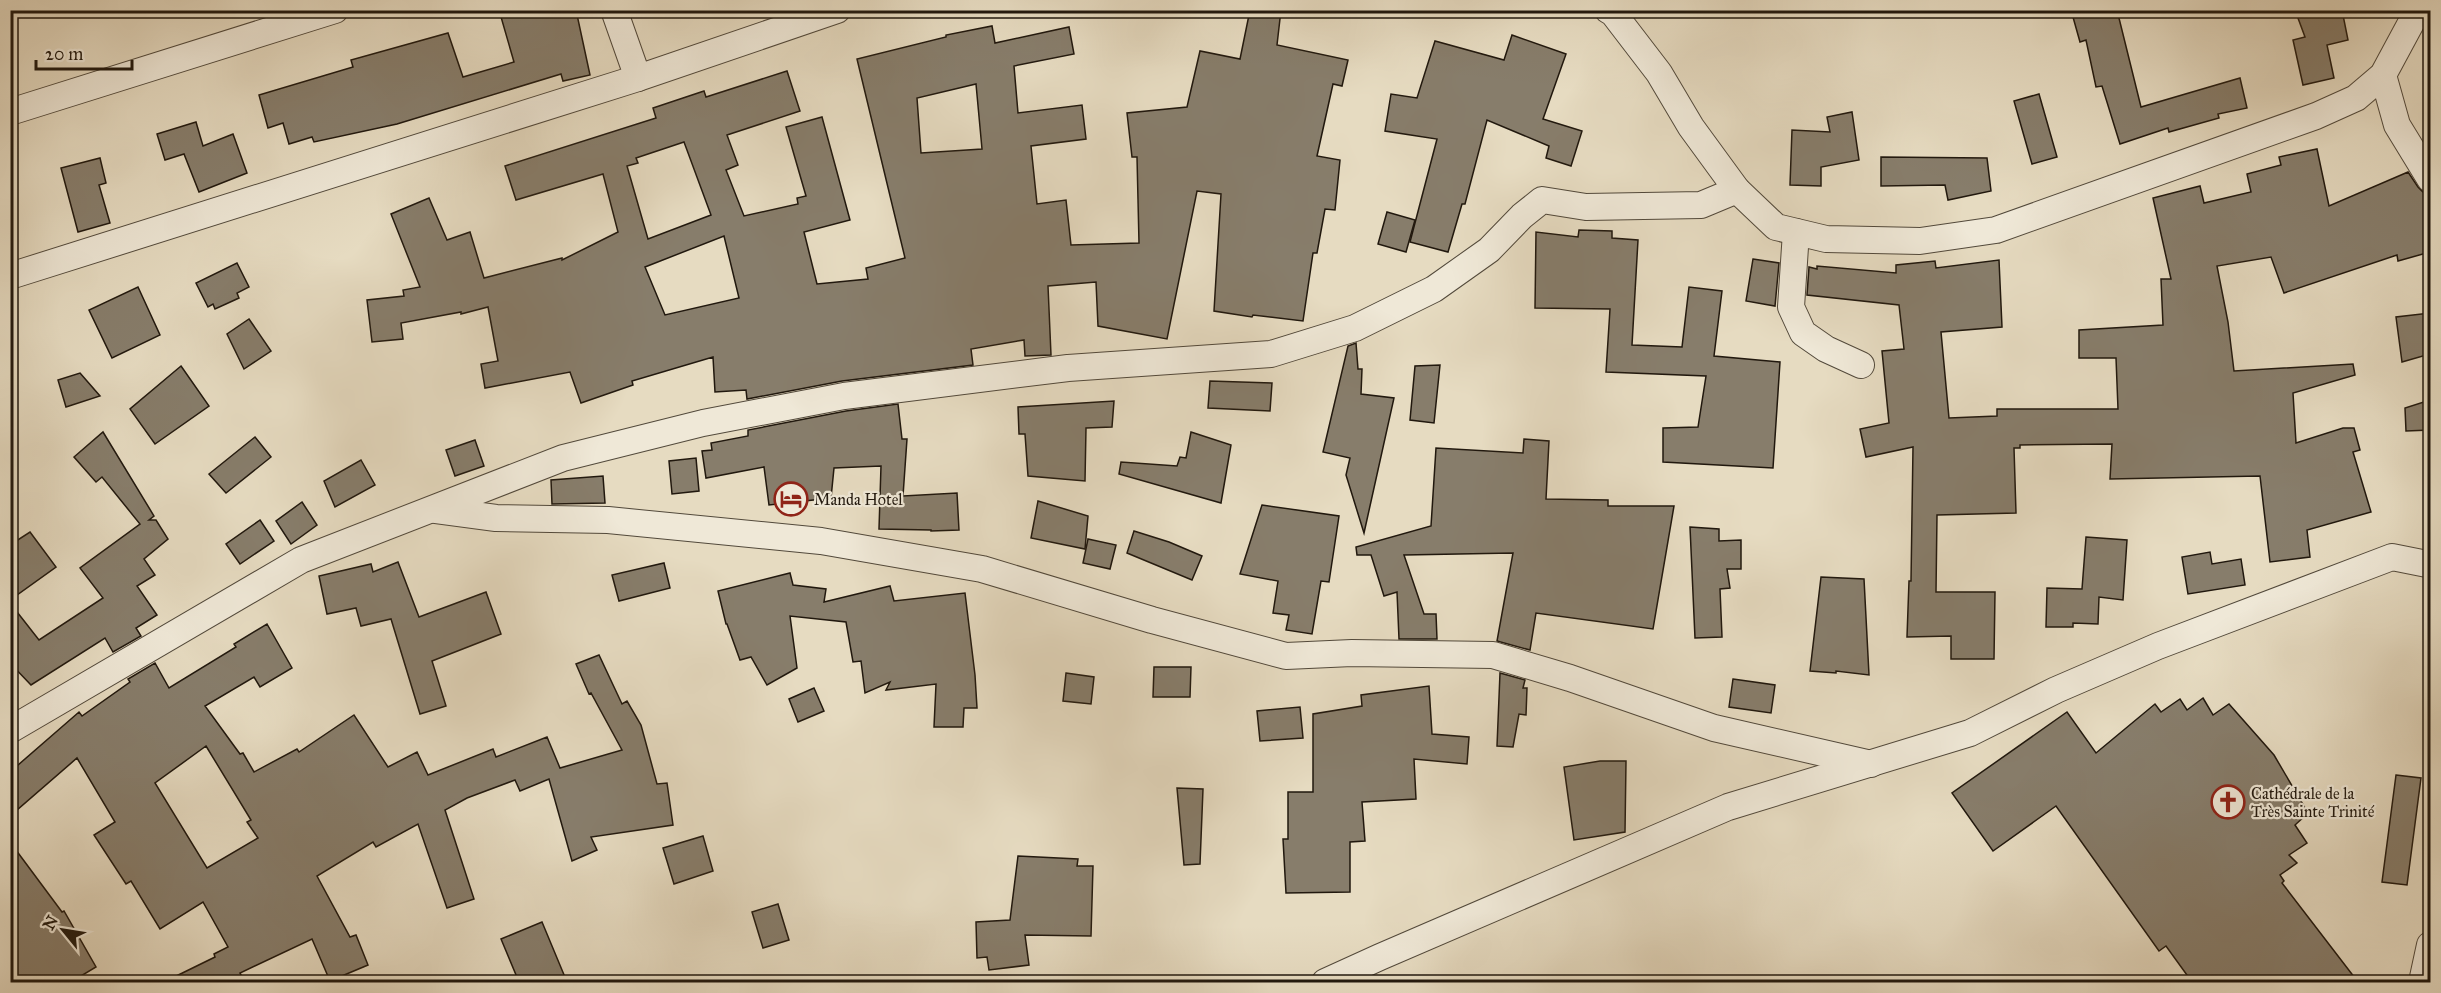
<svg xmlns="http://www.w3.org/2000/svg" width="2441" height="993" font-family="'IM FELL Great Primer',serif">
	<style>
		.building { fill: #877d6b; stroke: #21180e; stroke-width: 1.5; fill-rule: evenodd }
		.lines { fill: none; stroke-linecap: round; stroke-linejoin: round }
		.minor-casing { stroke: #52493b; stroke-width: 28 }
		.minor { stroke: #efe8d7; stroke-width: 26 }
		.labels { text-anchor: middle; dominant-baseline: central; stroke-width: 4.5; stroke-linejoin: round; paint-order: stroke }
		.poi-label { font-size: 16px; fill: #21180e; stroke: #efe8d7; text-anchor: start }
	</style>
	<rect width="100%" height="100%" fill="#e6dbc1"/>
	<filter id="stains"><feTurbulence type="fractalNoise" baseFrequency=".00333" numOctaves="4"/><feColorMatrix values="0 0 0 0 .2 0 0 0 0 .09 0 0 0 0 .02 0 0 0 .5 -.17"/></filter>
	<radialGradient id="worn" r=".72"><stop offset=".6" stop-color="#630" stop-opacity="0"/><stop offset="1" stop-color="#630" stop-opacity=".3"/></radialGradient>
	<g class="building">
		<path d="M499,10h77l14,65 -27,6 -2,-7 -164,50 -83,18 -2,-5 -23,7 -6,-21 -15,5 -9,-33 94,-28 -2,-7 97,-27 15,44 51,-15z"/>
		<path d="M1250,10h31l-4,35 71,15 -6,26 -9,-2 -16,72 23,4 -5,50 -10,-1 -8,44h-4l-10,68 -50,-6 -1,2 -38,-6 7,-117 -24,-3 -30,148 -69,-13 -2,-44 -48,4 3,69 -26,1 -1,-16 -53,9 2,16 -131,16 -95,18 -1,-9 -31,2 -2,-35 -81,24 1,4 -52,18 -11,-31 -85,16 -4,-24 17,-3 -10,-54 -27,7v-2l-60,11 2,16 -31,3 -5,-42 37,-4 -1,-6 17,-3 -29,-73 38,-16 18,42 23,-8 14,46 78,-20v2l56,-28 -15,-58 -87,26 -11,-34 151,-48 -3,-10 51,-17 2,6 81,-26 13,40 -73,24 11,30 -12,5 18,46 54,-12 -1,-6 9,-2 -20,-69 36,-10 28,103 -46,12 13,52 51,-5 -2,-11 39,-10 -48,-199 89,-22v-2l46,-9 3,17 74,-16 5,27 -60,12 4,47 64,-8 4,34 -55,7 6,58 29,-4 5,45 68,-2 -2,-86h-5l-5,-44 60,-6 13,-56 40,8zM976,84l6,65 -61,4 -4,-55zM684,142l27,73 -63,24 -21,-73 11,-3 -2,-5zM724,236l15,62 -74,17 -20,-48z"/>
		<path d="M2071,10h46l24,97 99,-29 7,30 -29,6 1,4 -50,14 -1,-4 -48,16 -18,-58 -6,1 -10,-47 -6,2z"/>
		<path d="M2295,10h47l6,30 -21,5 7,33 -31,7 -10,-45 12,-3z"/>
		<path d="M1512,35l54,19 -23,65 39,12 -11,35 -25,-8 3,-12 -62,-26 -22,84h-3l-14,48 -38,-10 27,-103 -52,-8 6,-37 26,4 18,-57 69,19z"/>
		<path d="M2039,94l18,63 -25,7 -18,-63z"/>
		<path d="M1852,112l7,48 -38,7v19l-31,-1 2,-55 38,2 -3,-15z"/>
		<path d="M196,122l7,24 30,-12 14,39 -48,19 -15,-38 -19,6 -8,-26z"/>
		<path d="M2317,149l12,57 79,-34 10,15 5,5 7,2v58l-32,9 -1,-6 -113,38 -13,-36 -54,9 11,56 6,49 119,-7 2,11 -62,18 3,50 47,-15h11l6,22 -7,2 18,60 -64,18 3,27 -40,5 -10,-86 -150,3 2,-35 -92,1v3h-6l2,65 -79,2 -1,77h59l-1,67h-43v-23l-44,1 2,-56h2l2,-134 -47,10 -6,-28 29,-6 -7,-72 22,-2 -5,-44 -92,-10 2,-28 8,2v-3l79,7v-8l39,-4 1,7 63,-8 3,67 -61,5 8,86 48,-2v-7h121l-2,-51h-37v-28l84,-5 -2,-46h10l-18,-81 47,-12 4,17 47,-11 -4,-18 34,-9 -2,-8z"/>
		<path d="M1881,157l106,1 4,33 -43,9 -3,-15 -64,1z"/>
		<path d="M100,158l6,25 -7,2 11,38 -32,9 -17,-64z"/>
		<path d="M1387,212l28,8 -9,32 -28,-8z"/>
		<path d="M1579,230l33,1v7l26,2 -6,105 50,2 7,-60 33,4 -8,65 66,6 -7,106 -110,-6v-34l35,-1 8,-51 -100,-4 4,-63 -75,-1 1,-76 42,5z"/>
		<path d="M1753,259l26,4 -4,43 -29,-5z"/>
		<path d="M237,263l12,24 -12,6 2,5 -24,11 -2,-5 -5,3 -12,-24z"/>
		<path d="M138,287l22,48 -48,23 -23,-48z"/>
		<path d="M2430,313v41l-28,8 -6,-45z"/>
		<path d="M249,319l22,32 -27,18 -17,-35z"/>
		<path d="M1356,343l2,26h4l-1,25 33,4 -30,135 -18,-58 4,-17 -27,-6 25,-106z"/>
		<path d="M1440,365l-6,58 -24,-3 5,-54z"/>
		<path d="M181,366l28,40 -54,38 -25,-35z"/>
		<path d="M80,373l20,23 -34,11 -8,-27z"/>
		<path d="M1210,381l62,2 -2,28 -62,-3z"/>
		<path d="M2430,400v30l-24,1 -1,-23z"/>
		<path d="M1114,401l-2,26 -26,1 -1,53 -57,-5 -3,-42h-6l-1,-27z"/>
		<path d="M898,404l4,35h5l-4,57 54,-3 2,37 -28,1v-1l-52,-1 2,-63 -47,2 -3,30 -62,7 -5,-38 -58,11 -4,-27 10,-1 -1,-7 37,-7v-6l98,-19z"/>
		<path d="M103,432l51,84 -5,4h7l12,19 -24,20 11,16 -18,11 20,29 -21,13 5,8 -28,16 -8,-14 -74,47 -21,-22v-60l29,37 64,-42 -23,-30 60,-44 -38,-47 -6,5 -22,-25z"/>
		<path d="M1191,432l40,13 -10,58 -102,-29 2,-12 56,4 3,-9 6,1z"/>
		<path d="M255,437l16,20 -45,36 -17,-19z"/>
		<path d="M1524,439l25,2 -3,58 62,1v6h66l-21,123 -117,-16 -6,37 -33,-9 16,-88 -109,2 20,59h12l1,25h-38l-2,-47 -13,4 -13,-41h-14l-1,-8 75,-21 5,-78 87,5z"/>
		<path d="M475,440l9,26 -29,10 -9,-26z"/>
		<path d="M696,458l3,33 -27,3 -3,-33z"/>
		<path d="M361,460l14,25 -40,22 -11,-26z"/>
		<path d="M603,476l2,27 -53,1 -1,-24z"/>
		<path d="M1038,501l50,15 -3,33 -54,-11z"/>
		<path d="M302,502l15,23 -26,19 -15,-23z"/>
		<path d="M1262,505l77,11 -10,66 -8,-1 -9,53 -26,-4 3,-15 -16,-2 5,-32 -38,-7z"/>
		<path d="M260,520l14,21 -34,23 -14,-20z"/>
		<path d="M1690,527l29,2v12l22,-1v29h-14l3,19 -10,1 2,48 -27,1z"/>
		<path d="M1134,531l35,11 33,14 -10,24 -65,-27z"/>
		<path d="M30,532l26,35 -46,33v-55z"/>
		<path d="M2086,537l41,3 -4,60 -24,-3 -1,27 -25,-1v4h-27l1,-39 35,1z"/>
		<path d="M1088,539l28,6 -6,24 -27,-6z"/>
		<path d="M2210,552l2,12 29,-5 4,26 -57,9 -6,-37z"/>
		<path d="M398,562l21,55 67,-25 15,42 -69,27 14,45 -26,8 -29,-95 -30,7 -5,-18 -29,6 -8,-38 52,-12 2,8z"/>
		<path d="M664,563l6,25 -51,13 -7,-26z"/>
		<path d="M790,573l3,12 33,4 -2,13 66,-16 4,15 71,-8 10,82 2,33h-13l-1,19h-29l2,-43 -50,6 4,-8 -25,11 -4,-32 -8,1 -7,-40 -56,-6 7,52 -30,17 -16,-28 -11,3 -13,-36h-1l-8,-33z"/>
		<path d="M1821,577l43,2 5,96 -33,-4v2l-26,-2z"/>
		<path d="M267,624l25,44 -32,19 -6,-10 -49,29 35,48 3,-1 11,19 43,-23 2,3 55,-37 34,52 29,-15 11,23 65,-26 3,8 51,-20 13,31 62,-18 -31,-57 -2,1 -13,-30 23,-9 23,49 5,-3 14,24 16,59 10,-1 6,42 -82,12 6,13 -25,11 -23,-82 -29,12 -5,-11 -48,18 -22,12 29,89 -27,9 -29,-84 -42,23 -3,-5 -56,34 33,61 6,-2 12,30 -38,16 -18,-42 -72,34 5,9h-81l51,-25 -1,-3 14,-7 -25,-45 -43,27 -29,-48 -5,3 -32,-49 21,-13 -38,-64 -67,58v-44l69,-60 3,4 48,-34 -2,-3 27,-16 14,25 67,-41 -2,-3zM206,746l45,74 -4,2 11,16 -51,30 -52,-85z"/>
		<path d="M1154,667h37l-1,30h-37z"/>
		<path d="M1066,673l28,4 -3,27 -28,-3z"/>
		<path d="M1500,673l25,7 -2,8h4l-1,27 -7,-1 -6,33 -16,-1z"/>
		<path d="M1733,679l42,6 -4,28 -42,-6z"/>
		<path d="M1429,686l3,48 37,3 -2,27 -53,-5 2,40 -54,3 3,39 -15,1v50l-64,1 -3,-54h5v-47h25v-78l49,-8 -1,-11z"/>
		<path d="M814,688l10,23 -26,11 -9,-23z"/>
		<path d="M2203,698l10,17 16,-11 45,51 34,58 -13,12 12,18 -18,12 8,8 -17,12 4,6 -2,2 76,99h-166l-26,-36 -7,5 -103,-145 -63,45 -41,-58 115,-81 29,41 59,-49 6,8 19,-13 7,11z"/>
		<path d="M1300,707l3,31 -43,3 -3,-30z"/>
		<path d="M1600,761h26l-1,71 -51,8 -10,-73z"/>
		<path d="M2396,775l25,3 -14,107 -25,-3z"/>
		<path d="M1177,788l26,1 -3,75 -16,1z"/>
		<path d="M703,836l10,35 -39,13 -11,-36z"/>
		<path d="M10,842l52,70 2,-1 32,56 -25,15h-61z"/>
		<path d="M1018,856l60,3 -1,7h16l-2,70 -66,-1 4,30 -40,5 -2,-13 -10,1 -1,-36 34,-2z"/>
		<path d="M778,904l11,36 -26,8 -11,-36z"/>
		<path d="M542,922l25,60h-48l-18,-43z"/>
	</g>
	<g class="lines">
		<g class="minor-casing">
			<g id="minor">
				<path d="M614,10l24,68"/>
				<path d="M1608,10l5,3 46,60 32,54 46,63 39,37 50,12 94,2 76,-11 320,-114 40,-18 27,-23 35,-65"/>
				<path d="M2383,75l14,50 33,54"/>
				<path d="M10,112l325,-102"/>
				<path d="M1796,232l-5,75 12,26 23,16 35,16"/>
				<path d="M10,276l628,-198 199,-68"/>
				<path d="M436,510l60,8 112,2 213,21 161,28 170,51 134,36 66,-3 141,2 77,23 144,50 157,36"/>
				<path d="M10,730l291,-170 262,-102 140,-35 141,-27 224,-28 203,-14 84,-26 79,-39 55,-39 33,-34 20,-16 44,7 115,-2 36,-15"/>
				<path d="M1325,982l55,-25 348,-150 242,-74 86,-43 102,-44 234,-89 35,7"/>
				<path d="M2422,982l8,-37"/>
			</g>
		</g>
		<use href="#minor" class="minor"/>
	</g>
	<defs>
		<g id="hotel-ring" transform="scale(1.725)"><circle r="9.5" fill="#efe8d7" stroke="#8f2418" stroke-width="1.5"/><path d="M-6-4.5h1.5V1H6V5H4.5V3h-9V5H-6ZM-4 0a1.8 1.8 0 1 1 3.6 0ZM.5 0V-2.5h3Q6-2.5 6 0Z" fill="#8f2418"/></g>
		<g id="church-ring" transform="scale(1.725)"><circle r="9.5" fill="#efe8d7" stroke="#8f2418" stroke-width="1.5"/><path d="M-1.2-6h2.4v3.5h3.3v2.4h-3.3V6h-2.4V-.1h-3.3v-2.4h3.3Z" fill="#8f2418"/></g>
	</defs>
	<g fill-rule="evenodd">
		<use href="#hotel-ring" x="791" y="499"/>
		<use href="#church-ring" x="2228" y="802"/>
	</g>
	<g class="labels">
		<g class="poi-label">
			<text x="814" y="499">Manda Hotel</text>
			<text x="2251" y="793">Cathédrale de la<tspan x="2251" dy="18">Très Sainte Trinité</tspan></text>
		</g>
	</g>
	<rect width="2441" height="993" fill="none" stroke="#e6dbc1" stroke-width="36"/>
	<rect x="12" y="12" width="2417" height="969" fill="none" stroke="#21180e" stroke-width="3"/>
	<rect x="18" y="18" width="2405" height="957" fill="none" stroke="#21180e" stroke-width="1.5"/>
	<g transform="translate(63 930) rotate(300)" stroke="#efe8d7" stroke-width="4.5" paint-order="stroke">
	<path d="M0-4.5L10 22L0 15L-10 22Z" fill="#21180e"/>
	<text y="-9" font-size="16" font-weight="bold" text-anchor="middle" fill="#21180e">N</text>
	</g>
	<path d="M36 60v9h96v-9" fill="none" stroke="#21180e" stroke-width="3"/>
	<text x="45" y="60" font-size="18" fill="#21180e" stroke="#efe8d7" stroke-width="4.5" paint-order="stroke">20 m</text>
	<rect width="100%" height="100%" filter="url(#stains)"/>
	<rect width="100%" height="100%" fill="url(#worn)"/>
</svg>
